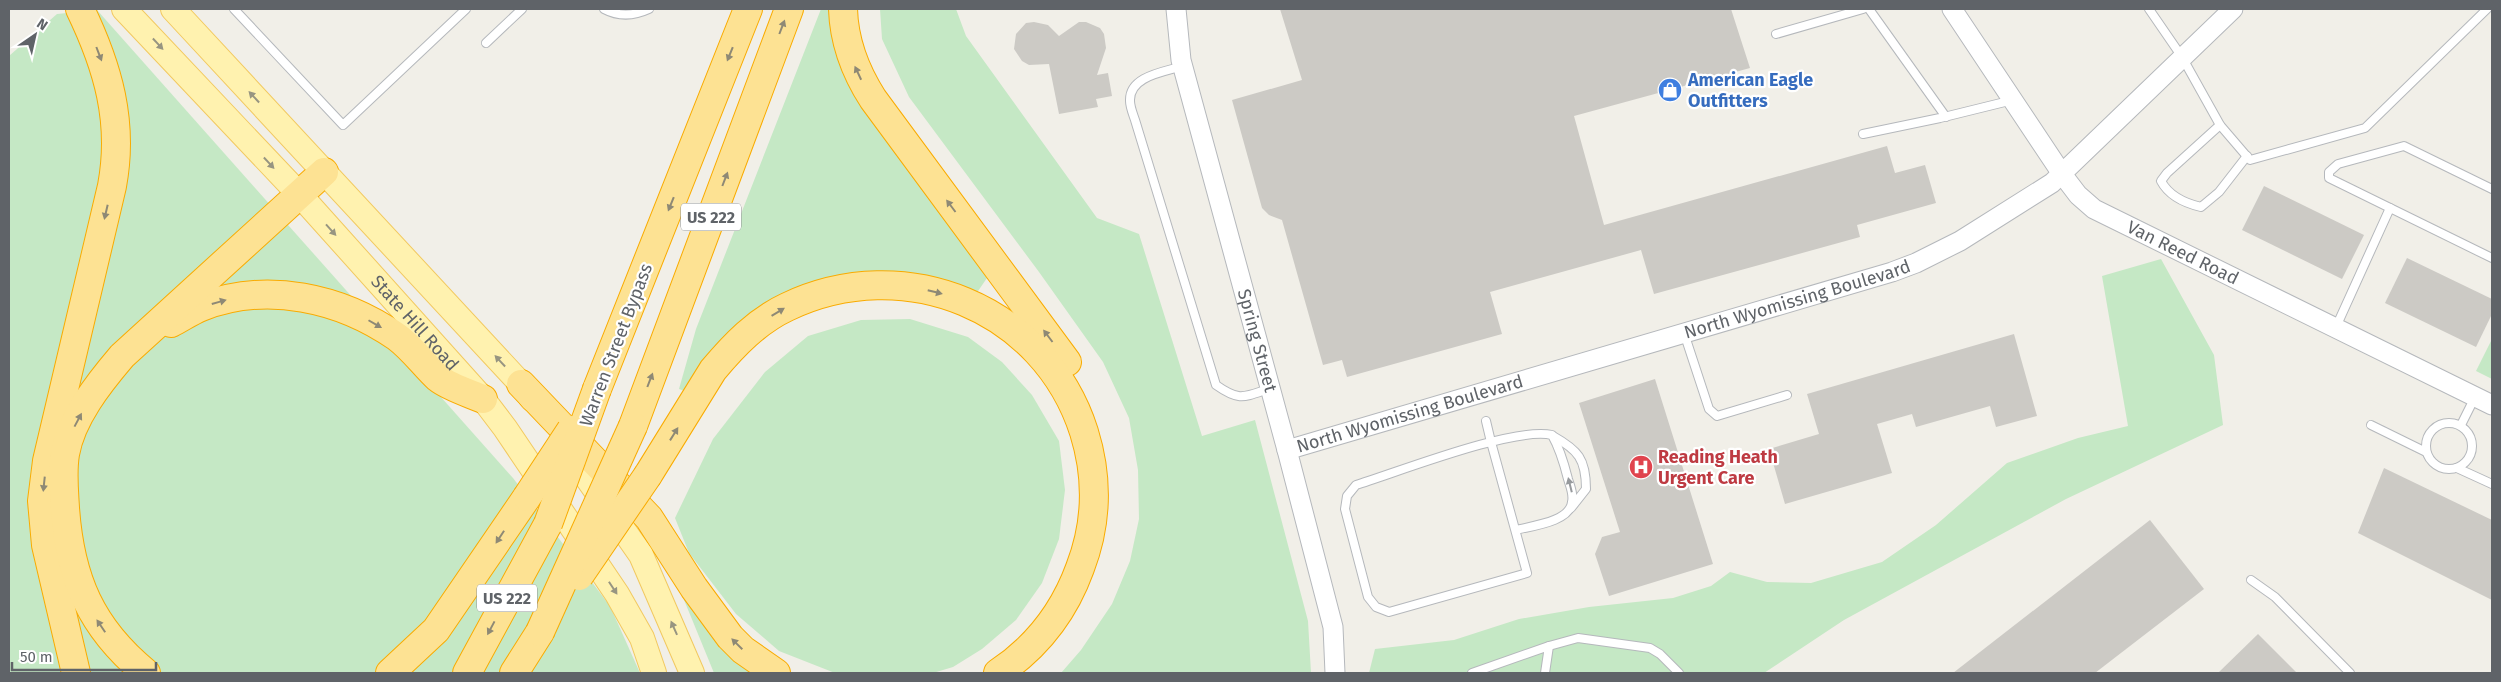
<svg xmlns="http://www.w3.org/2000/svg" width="2501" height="682" font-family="'Fira Sans',sans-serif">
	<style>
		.green { fill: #c5e8c5 }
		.building { fill: #cccac5 }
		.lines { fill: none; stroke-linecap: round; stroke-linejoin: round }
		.service-casing { stroke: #b5b8bc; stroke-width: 10 }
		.tertiary-casing { stroke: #b5b8bc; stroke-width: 21 }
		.primary-casing { stroke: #f2c960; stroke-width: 26 }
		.motorway-casing { stroke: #f9ab00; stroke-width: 30 }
		.service { stroke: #fff; stroke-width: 8 }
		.tertiary { stroke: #fff; stroke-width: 19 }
		.primary { stroke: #fff2af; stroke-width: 24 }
		.motorway { stroke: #fde293; stroke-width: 28 }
		.motorway-bridge-casing { stroke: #f9ab00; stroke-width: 30; stroke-linecap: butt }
		.motorway-bridge { stroke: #fde293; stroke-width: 28 }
		.oneway { fill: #8e8975 }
		.oneway2 { fill: #979581 }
		.oneway3 { fill: #979a9d }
		.labels { text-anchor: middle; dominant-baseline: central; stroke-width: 4.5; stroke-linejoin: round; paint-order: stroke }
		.shield { fill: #fff; stroke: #8f9295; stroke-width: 1 }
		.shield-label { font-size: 16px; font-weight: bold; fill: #5f6368 }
		.shop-label { font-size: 18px; font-weight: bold; fill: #366cbe; stroke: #fff; text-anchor: start }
		.street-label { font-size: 18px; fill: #5f6368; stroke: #fff }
		.health-label { font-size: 18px; font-weight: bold; fill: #be3a42; stroke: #fff; text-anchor: start }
	</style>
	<rect width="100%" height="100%" fill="#f1efe8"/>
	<g class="green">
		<path d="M821,9h8c4,30 13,57 24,84l134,185 -11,16 -152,-13 -136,111 -9,-3 17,-60z"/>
		<path d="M880,9h76l10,27 131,182 42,16 63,202 53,-16 53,201 3,52h-250l20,-23 31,-46 18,-43 9,-42 -1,-49 -9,-52 -26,-56 -64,-90 -130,-175 -27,-58z"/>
		<path d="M97,10l416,468 97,128 30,67h-631v-617l48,-42z"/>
		<path d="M2161,259l53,96 9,70 -157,74 -222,121 -80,53h-395l6,-24 79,-9 65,-21 70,-12 84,-9 38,-12 19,-14 37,10 44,1 71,-21 54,-37 71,-62 71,-25 50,-12 -26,-150z"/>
		<path d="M910,319l58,18 34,25 30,33 27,46 6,49 -6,49 -17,44 -26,37 -34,29 -29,18 -20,6h-98l-56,-22 -43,-37 -47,-61 -14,-35 38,-79 52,-67 43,-36 53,-16z"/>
		<path d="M2492,339v40l-16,-8z"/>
		<path d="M682,595l38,53 30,25h-36z"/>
	</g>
	<g class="building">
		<path d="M1280,9h451l19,59 -176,48 30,109 283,-79 8,27 30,-8 11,38 -79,22 3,12 -206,57 -13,-44 -151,42 12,42 -155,43 -5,-17 -19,5 -41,-145 -13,-5 -7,-7 -30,-108 70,-20z"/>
		<path d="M1034,22l14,3 11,11 20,-14h7l14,6 4,6 2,14 -9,27 11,-2 4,23 -16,3 2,8 -39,7 -10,-50 -20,1 -7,-4 -8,-12 2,-15 10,-11z"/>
		<path d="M2264,186l100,49 -22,44 -100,-49z"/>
		<path d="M2407,258l85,41v15l-16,33 -91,-44z"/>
		<path d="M2014,334l23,82 -41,11 -6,-21 -74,21 -4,-13 -35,10 15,49 -107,31 -16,-55 50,-15 -12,-40z"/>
		<path d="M1655,379l58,185 -104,32 -14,-42 7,-17 18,-5 -41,-129z"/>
		<path d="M2384,468l108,52v80l-134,-67z"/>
		<path d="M2150,520l54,69 -109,84h-142z"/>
		<path d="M2258,634l39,39h-79z"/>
	</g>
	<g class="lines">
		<g class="service-casing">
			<g id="service">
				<path d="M234,9l109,116 123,-116"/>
				<path d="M604,9c15,8 30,7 45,0"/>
				<path d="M1869,9l77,108"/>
				<path d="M2149,9l33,48 38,68 30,35 115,-32 122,-119"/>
				<path d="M1776,34l87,-25"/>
				<path d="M486,43l36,-34"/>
				<path d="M1183,66c-19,6 -54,10 -53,35 0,6 3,13 5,19l81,265c24,17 28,12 55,3"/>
				<path d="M2220,125l-53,48 -6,8c8,15 23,22 40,26l18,-15 28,-36"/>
				<path d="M1863,134l77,-16 73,-18"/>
				<path d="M2492,189l-88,-43 -66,18 -9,8v6l163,80"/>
				<path d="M2336,327l54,-119"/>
				<path d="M1684,333l25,76 8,7 70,-21"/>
				<path d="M1486,421l5,21 36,131 -138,39 -13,-5 -8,-10 -23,-88 2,-13 9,-11c42,-13 159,-59 196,-50 8,14 12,28 16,44 2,7 6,15 4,23 -2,20 -41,24 -56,28"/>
				<circle cx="2449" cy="446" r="23"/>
				<path d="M2371,425l55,27"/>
				<path d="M2461,425l14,-28"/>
				<path d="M1553,436c25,14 33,23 33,53l-15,19"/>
				<path d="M2457,468l35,16"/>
				<path d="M2251,580l24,17 75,76"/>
				<path d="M1549,646l29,-8 72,10 10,6 19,19"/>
				<path d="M1472,673l77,-27 -4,27"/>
			</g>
		</g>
		<g class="tertiary-casing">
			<g id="tertiary">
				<path id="s1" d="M1176,9l5,51 106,390 46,177 2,46"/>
				<path id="s2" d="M1952,9l110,165 16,21 16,14 398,196"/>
				<path id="s3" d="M1287,450l605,-178 24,-9 44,-22 92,-58 181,-174"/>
			</g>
		</g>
		<g class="primary-casing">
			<g id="primary">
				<path id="s4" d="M124,9l175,185 184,205 22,29 112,166 25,44 12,35"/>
				<path d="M173,9l348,375 11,15"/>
				<path d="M564,445l77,110 51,118"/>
			</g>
		</g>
		<g class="motorway-casing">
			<g id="motorway">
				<path d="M843,9c1,33 12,62 30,90l194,263"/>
				<path d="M171,323c10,-5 20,-12 30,-16 66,-26 140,-9 196,30 16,12 27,28 41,41 11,9 31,15 45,21"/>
				<path d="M521,384l128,134 45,70 36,49 13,13 33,23"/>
				<path d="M597,389l151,-380"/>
				<path d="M633,426l156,-417"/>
				<path d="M648,475l65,-105c21,-25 44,-49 74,-63 117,-56 257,0 297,125 14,45 13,92 -4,136 -16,44 -43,79 -82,105"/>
				<path d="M76,673l-30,-128 -4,-44 5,-40 65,-275c12,-64 -4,-119 -32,-177"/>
				<path d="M146,673c-55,-45 -76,-94 -81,-165 -1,-18 -3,-36 0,-54 6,-36 34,-71 57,-98l202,-184"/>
				<path d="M390,673l46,-43 91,-133"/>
				<path d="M467,673l81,-149"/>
				<path d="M514,673l26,-41"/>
			</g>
		</g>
		<use href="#service" class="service"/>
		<use href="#tertiary" class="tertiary"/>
		<use href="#primary" class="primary"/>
		<use href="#motorway" class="motorway"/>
		<g class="motorway-bridge-casing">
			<g id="motorway-bridge">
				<path d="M527,497l44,-67"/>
				<path d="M548,524l49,-135"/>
				<path d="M579,576l69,-101"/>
				<path d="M540,632l93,-206"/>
			</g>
		</g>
		<use href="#motorway-bridge" class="motorway-bridge"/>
	</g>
	<defs><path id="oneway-solid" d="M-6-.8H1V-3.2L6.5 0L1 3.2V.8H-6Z" transform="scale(1.25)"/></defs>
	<g class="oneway">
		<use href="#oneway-solid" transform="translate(782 27) rotate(-69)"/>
		<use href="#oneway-solid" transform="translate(99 54) rotate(69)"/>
		<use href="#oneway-solid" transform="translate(730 54) rotate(112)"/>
		<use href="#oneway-solid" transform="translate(858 73) rotate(-115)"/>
		<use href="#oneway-solid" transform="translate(725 179) rotate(-69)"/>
		<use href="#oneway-solid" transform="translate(671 204) rotate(112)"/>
		<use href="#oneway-solid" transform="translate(951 206) rotate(-127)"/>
		<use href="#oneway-solid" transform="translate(106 212) rotate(103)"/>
		<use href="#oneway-solid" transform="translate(935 292) rotate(14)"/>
		<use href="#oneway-solid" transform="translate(219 302) rotate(-16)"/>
		<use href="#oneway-solid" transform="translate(778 312) rotate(-31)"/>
		<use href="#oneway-solid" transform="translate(375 324) rotate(30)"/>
		<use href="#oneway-solid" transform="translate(1048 336) rotate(-127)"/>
		<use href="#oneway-solid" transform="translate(650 380) rotate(-69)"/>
		<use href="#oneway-solid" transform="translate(78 420) rotate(-62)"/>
		<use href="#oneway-solid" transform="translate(674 434) rotate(-58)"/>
		<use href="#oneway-solid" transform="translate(44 484) rotate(96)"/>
		<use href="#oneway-solid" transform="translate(500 537) rotate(123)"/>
		<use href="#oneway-solid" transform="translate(101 626) rotate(-124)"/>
		<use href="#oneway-solid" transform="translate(491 628) rotate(118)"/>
		<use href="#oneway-solid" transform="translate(737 644) rotate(-135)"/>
	</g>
	<g class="oneway2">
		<use href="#oneway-solid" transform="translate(158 44) rotate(47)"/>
		<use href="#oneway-solid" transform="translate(254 97) rotate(-133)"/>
		<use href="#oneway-solid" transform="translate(269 163) rotate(47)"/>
		<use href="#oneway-solid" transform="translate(331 230) rotate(48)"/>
		<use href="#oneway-solid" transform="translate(500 361) rotate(-133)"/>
		<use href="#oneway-solid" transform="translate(613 588) rotate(57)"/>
		<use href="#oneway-solid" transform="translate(674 628) rotate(-114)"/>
	</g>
	<use class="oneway3" href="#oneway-solid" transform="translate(1570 485) rotate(-104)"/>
	<defs>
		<g id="shop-disc" transform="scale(1.25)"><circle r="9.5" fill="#3f7fe0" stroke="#fff"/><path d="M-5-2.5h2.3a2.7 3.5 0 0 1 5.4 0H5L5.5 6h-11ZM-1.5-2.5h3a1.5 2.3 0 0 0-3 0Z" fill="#fff"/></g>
		<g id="hospital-disc" transform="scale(1.25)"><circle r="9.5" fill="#e0444e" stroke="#fff"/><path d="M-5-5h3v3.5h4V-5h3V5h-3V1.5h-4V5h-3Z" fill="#fff"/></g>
	</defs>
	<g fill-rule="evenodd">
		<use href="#shop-disc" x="1670" y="90"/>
		<use href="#hospital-disc" x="1641" y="467"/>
	</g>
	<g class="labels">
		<g class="shield">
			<rect x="681" y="203.5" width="60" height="27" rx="4"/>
			<rect x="477" y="584.5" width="60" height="27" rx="4"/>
		</g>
		<g class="shield-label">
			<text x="711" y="217">US 222</text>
			<text x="507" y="598">US 222</text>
		</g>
		<g class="shop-label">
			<text x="1688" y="80">American Eagle<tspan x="1688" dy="21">Outfitters</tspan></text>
		</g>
		<g class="street-label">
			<text stroke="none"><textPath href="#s2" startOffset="345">Van Reed Road</textPath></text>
			<text stroke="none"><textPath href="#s3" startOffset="532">North Wyomissing Boulevard</textPath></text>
			<text stroke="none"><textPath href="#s4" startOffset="428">State Hill Road</textPath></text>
			<text stroke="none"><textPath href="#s1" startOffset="342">Spring Street</textPath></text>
			<text transform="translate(616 345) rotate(-69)">Warren Street Bypass</text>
			<text stroke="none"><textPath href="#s3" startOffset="128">North Wyomissing Boulevard</textPath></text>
		</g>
		<g class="health-label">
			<text x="1658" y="457">Reading Heath<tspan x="1658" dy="21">Urgent Care</tspan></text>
		</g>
	</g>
	<rect width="2501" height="682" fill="none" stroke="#5f6368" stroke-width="20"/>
	<g transform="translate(35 35) rotate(34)" stroke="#ffffff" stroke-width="4" paint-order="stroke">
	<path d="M0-4L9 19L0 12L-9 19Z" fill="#5f6368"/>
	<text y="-8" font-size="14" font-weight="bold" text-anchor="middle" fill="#5f6368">N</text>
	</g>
	<path d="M12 662v8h144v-8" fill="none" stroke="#5f6368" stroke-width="2.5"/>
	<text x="20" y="662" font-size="15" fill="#5f6368" stroke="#ffffff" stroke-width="4" paint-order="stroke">50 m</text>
</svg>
